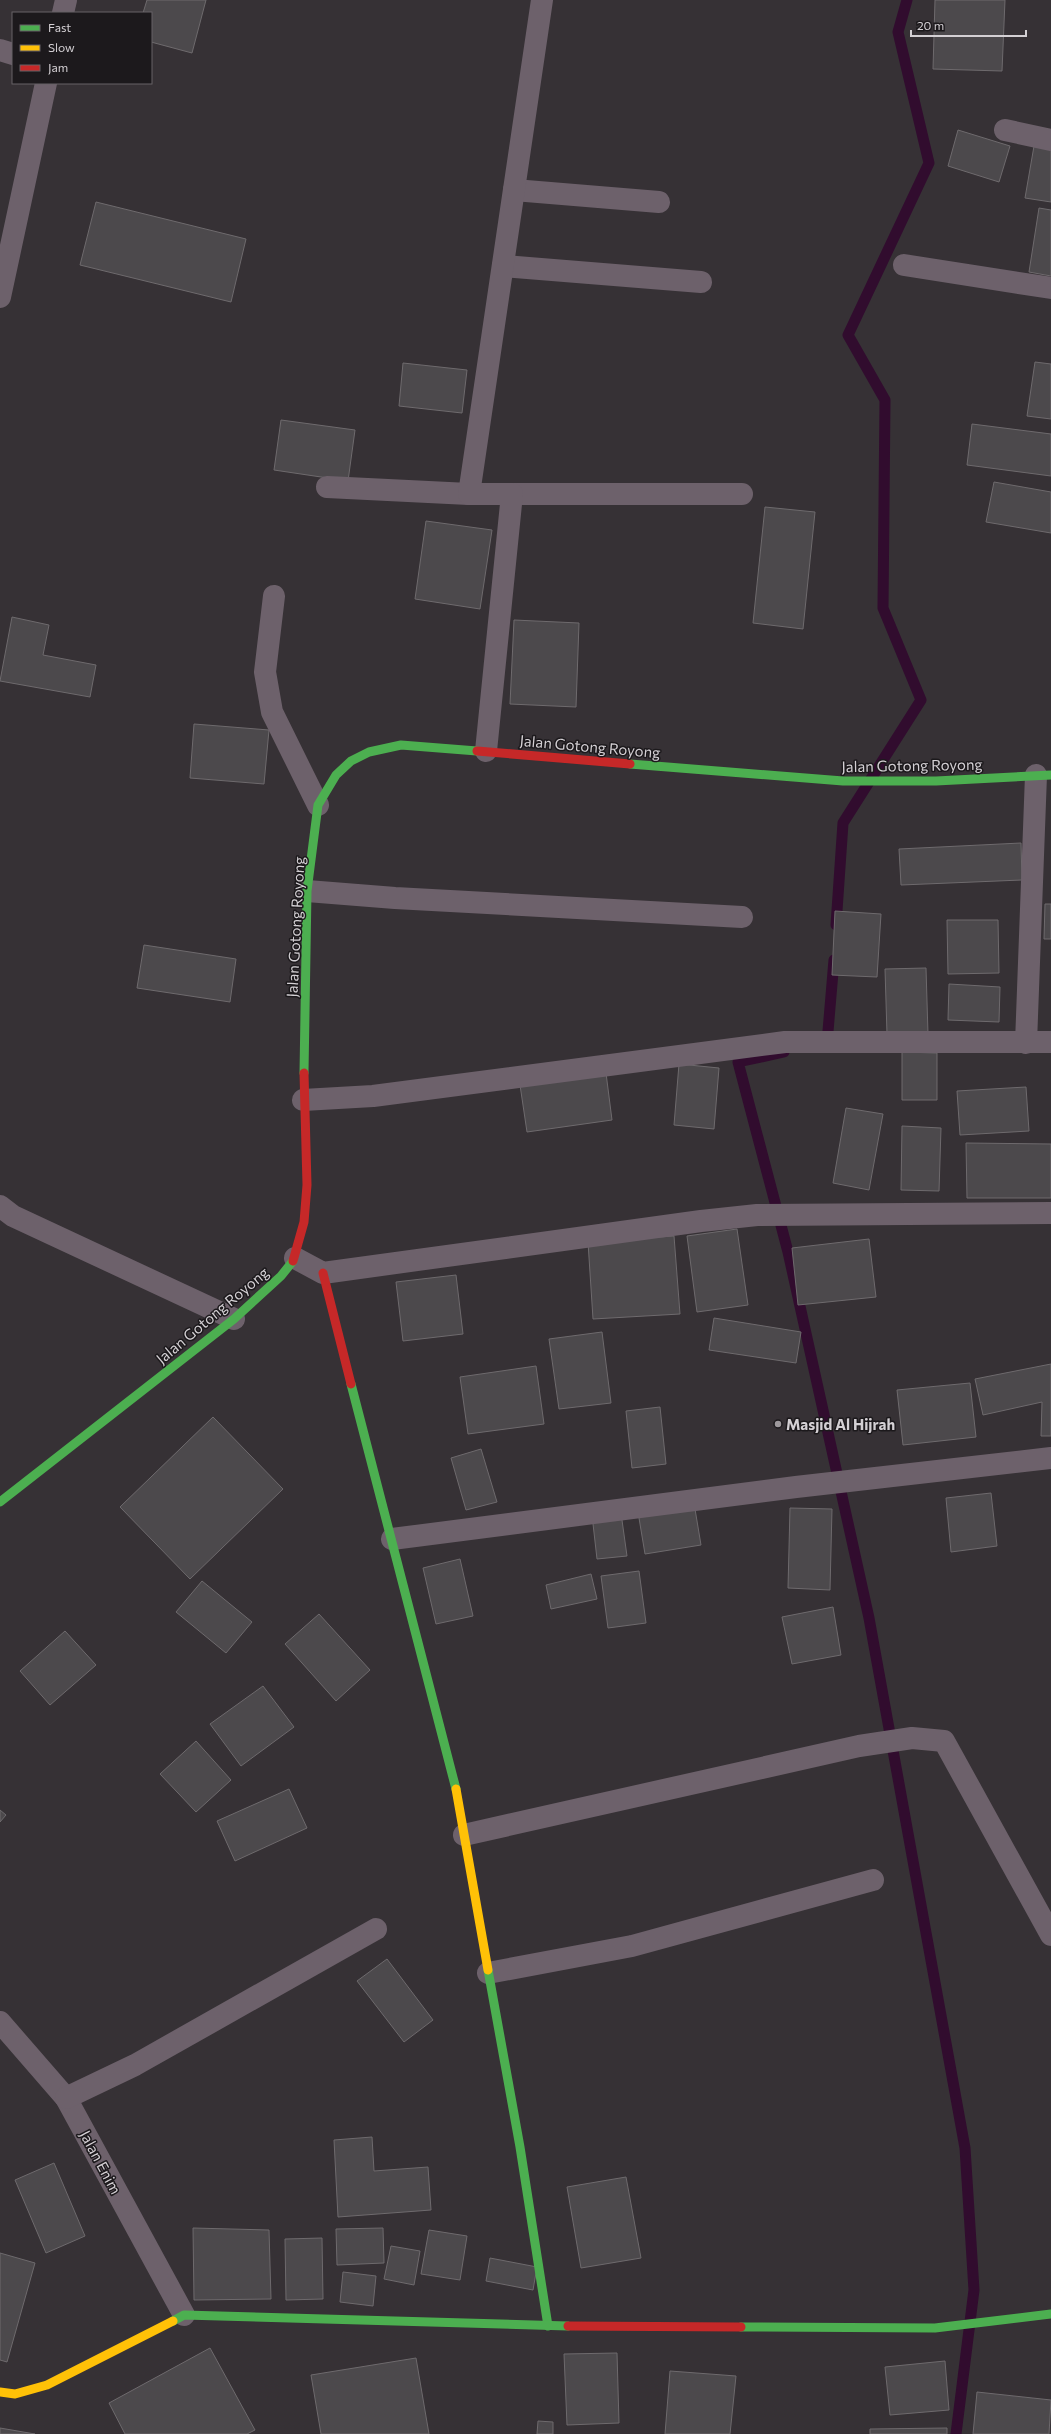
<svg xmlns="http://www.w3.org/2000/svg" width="1051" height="2434" font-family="Commissioner,sans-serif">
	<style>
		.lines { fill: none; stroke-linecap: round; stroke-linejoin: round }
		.stream { stroke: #310c2e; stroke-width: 11 }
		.building { fill: #4c494c; stroke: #6e6a6d }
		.lane { stroke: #6d616b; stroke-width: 22 }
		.street { stroke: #6d616b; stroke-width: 22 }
		.fast { stroke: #4caf50; stroke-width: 9 }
		.slow { stroke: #ffc107; stroke-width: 9 }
		.jam { stroke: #c62828; stroke-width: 9 }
		.poi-dot { fill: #9d989c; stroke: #1c191c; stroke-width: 1.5 }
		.labels { text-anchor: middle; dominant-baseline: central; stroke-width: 3; stroke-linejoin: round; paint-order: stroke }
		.street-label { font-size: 15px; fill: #d4d0d4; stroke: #1c191c }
		.poi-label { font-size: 15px; font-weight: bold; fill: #d4d0d4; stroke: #1c191c; text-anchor: start }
	</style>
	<rect width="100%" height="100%" fill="#363135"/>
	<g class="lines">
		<g class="stream">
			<path d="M836,925l7,-102 78,-123 -38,-92 2,-208 -37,-65 81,-172 -31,-131 9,-32"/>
			<path d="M827,1043l7,-83"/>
			<path d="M784,1052l-46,10 50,190 81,366 96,530 9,142 -18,144"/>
		</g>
	</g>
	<g class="building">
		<path d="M147,0h59l-14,53 -41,-11v-29h-8z"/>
		<path d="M935,0h70l-3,71 -69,-2z"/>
		<path d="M958,130l52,16 -11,36 -51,-16z"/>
		<path d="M1034,146l17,3v53l-26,-4z"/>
		<path d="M96,202l150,37 -15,63 -151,-37z"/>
		<path d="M1039,208l12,2v66l-22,-4z"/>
		<path d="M1035,362l16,2v55l-24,-3z"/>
		<path d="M403,363l64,7 -5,43 -63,-7z"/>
		<path d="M281,420l74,10 -7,51 -74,-11z"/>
		<path d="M972,424l79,10v42l-84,-11z"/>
		<path d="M994,482l57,10v41l-65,-11z"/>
		<path d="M765,507l50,5 -12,117 -50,-6z"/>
		<path d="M426,521l66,9 -12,79 -65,-10z"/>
		<path d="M12,617l37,8 -6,30 53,10 -6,32 -90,-16z"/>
		<path d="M514,620l65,3 -3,84 -66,-3z"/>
		<path d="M194,724l75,6 -5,54 -74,-6z"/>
		<path d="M1021,843l1,37 -121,5 -2,-36z"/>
		<path d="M1045,904h6v35h-7z"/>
		<path d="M835,911l46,3 -4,63 -45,-2z"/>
		<path d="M947,920h51l1,53 -51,1z"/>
		<path d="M144,945l92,14 -6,43 -93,-14z"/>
		<path d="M926,968l2,66h-41l-2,-65z"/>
		<path d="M949,984l51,3 -1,35 -51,-2z"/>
		<path d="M902,1052l35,1v47h-35z"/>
		<path d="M679,1064l40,4 -5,61 -40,-4z"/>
		<path d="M606,1073l6,47 -85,12 -7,-47z"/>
		<path d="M1026,1087l3,44 -69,4 -3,-44z"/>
		<path d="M846,1108l37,6 -14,76 -36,-7z"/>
		<path d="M902,1126l39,2 -2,63 -38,-1z"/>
		<path d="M966,1143l85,1v54h-84z"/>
		<path d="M737,1229l11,76 -51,7 -10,-76z"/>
		<path d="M674,1236l6,78 -87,5 -5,-77z"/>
		<path d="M869,1239l7,58 -78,8 -6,-57z"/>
		<path d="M456,1275l7,59 -60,7 -7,-59z"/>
		<path d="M714,1318l87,14 -5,31 -87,-13z"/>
		<path d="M602,1332l9,71 -52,6 -10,-70z"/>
		<path d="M1051,1364v72h-10l1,-34 -59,13 -8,-36z"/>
		<path d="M536,1366l8,58 -76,10 -8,-57z"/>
		<path d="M970,1383l6,54 -73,8 -6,-55z"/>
		<path d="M660,1407l6,57 -34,4 -6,-57z"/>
		<path d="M213,1417l70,72 -93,90 -70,-72z"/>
		<path d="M481,1449l16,53 -31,8 -15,-52z"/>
		<path d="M991,1493l6,53 -46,6 -5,-54z"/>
		<path d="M694,1503l7,42 -56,9 -7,-42z"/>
		<path d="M790,1508l42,1 -2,81 -42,-2z"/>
		<path d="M621,1513l6,43 -30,3 -5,-44z"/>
		<path d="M460,1559l13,57 -37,8 -13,-56z"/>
		<path d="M639,1571l7,52 -38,5 -7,-52z"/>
		<path d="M591,1574l6,25 -46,10 -5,-24z"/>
		<path d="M202,1581l50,41 -26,31 -50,-41z"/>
		<path d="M833,1607l8,48 -49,9 -10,-47z"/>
		<path d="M319,1614l51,56 -34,31 -51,-57z"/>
		<path d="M65,1631l31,34 -46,40 -30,-34z"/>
		<path d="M263,1686l31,41 -53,39 -31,-42z"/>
		<path d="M196,1741l35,39 -35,32 -36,-38z"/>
		<path d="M289,1789l18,39 -72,33 -18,-40z"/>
		<path d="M0,1810l6,5 -6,7z"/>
		<path d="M387,1959l46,61 -29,22 -47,-61z"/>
		<path d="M372,2137l2,34 54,-4 3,43 -93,7 -4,-77z"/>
		<path d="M54,2163l31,73 -39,17 -31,-73z"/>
		<path d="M626,2177l15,81 -60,10 -14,-81z"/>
		<path d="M193,2228l76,2 2,69 -77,1z"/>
		<path d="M383,2228l1,35 -47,2 -1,-36z"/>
		<path d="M429,2230l38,6 -7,44 -39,-6z"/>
		<path d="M322,2238l1,61 -37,1 -1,-61z"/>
		<path d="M391,2246l29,5 -6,34 -30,-6z"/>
		<path d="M0,2253l35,10 -28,99 -7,-2z"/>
		<path d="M490,2258l47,9 -4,23 -47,-9z"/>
		<path d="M343,2272l33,4 -3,30 -33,-4z"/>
		<path d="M210,2348l45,82 -8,4h-122l-16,-31z"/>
		<path d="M617,2353l2,70 -52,2 -3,-71z"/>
		<path d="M416,2358l13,76h-108l-10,-59z"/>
		<path d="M945,2361l4,49 -59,5 -5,-48z"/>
		<path d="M670,2371l66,5 -6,58h-65z"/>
		<path d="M977,2392l74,8 -2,34h-76z"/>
		<path d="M538,2421l15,1v12h-16z"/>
		<path d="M0,2428l35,6h-35z"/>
		<path d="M947,2428v6h-77v-5z"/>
	</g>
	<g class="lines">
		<g class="lane">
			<path d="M514,190l145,12"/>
			<path d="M503,266l198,16"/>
		</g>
		<g class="street">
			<path d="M63,13l3,-13"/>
			<path d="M0,50l13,4"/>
			<path d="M1005,130l46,10"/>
			<path d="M904,265l147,23"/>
			<path d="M0,297l46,-214"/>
			<path d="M327,487l142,7"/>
			<path d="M512,494h230"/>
			<path d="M274,596l-9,76 7,40 46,93"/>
			<path d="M486,751l26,-257h-43l73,-494"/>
			<path d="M307,891l88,7 347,19"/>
			<path d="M1026,1043l10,-268"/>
			<path d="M303,1100l70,-4 412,-54h266"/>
			<path d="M0,1206l13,10 221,103"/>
			<path d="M295,1258l28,15 378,-52 56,-6 294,-2"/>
			<path d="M392,1539l404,-52 255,-29"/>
			<path d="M464,1835l395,-89 53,-8 32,3 107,194"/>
			<path d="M488,1973l144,-27 241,-66"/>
			<path d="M0,2022l66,76 118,217"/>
			<path d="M66,2098l69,-33 241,-136"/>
		</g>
		<g class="fast">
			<path d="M630,764l213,17h93l115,-6"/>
			<path d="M304,1073l3,-182 11,-86 18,-30 15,-14 18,-9 32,-7 76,6"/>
			<path d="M351,1384l105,405"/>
			<path d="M0,1502l234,-183 47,-43 12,-15"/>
			<path d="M488,1970l32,177 28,179"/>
			<path d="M173,2321l11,-6 384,11"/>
			<path d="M741,2327l194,1 116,-14"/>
		</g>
		<g class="slow">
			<path d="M456,1789l32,181"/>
			<path d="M0,2392l15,2 32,-9 126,-64"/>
		</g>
		<g class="jam">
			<path d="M477,751l153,13"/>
			<path d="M293,1261l11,-39 3,-37 -3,-112"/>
			<path d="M323,1273l28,111"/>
			<path d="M568,2326l173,1"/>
		</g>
	</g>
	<circle class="poi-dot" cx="778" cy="1424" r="4"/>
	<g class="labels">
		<g class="street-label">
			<text transform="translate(590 746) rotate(5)">Jalan Gotong Royong</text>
			<text transform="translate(912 765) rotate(-1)">Jalan Gotong Royong</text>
			<text transform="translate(295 927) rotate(-87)">Jalan Gotong Royong</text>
			<text transform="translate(212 1315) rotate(-40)">Jalan Gotong Royong</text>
			<text transform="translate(101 2162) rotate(62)">Jalan Enim</text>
		</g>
		<g class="poi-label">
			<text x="786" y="1424">Masjid Al Hijrah</text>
		</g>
	</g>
	<rect x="12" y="12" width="140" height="72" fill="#1c191c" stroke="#666266"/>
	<rect x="20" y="25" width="20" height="6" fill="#4caf50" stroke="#666266"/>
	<text x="48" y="32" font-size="12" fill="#d4d0d4">Fast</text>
	<rect x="20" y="45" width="20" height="6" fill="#ffc107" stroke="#666266"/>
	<text x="48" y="52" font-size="12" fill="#d4d0d4">Slow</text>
	<rect x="20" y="65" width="20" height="6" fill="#c62828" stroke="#666266"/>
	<text x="48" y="72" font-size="12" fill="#d4d0d4">Jam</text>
	<path d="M911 30v6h115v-6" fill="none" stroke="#d4d0d4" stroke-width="2"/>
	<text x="917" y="30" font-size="12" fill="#d4d0d4" stroke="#1c191c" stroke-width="3" paint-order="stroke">20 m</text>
</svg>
